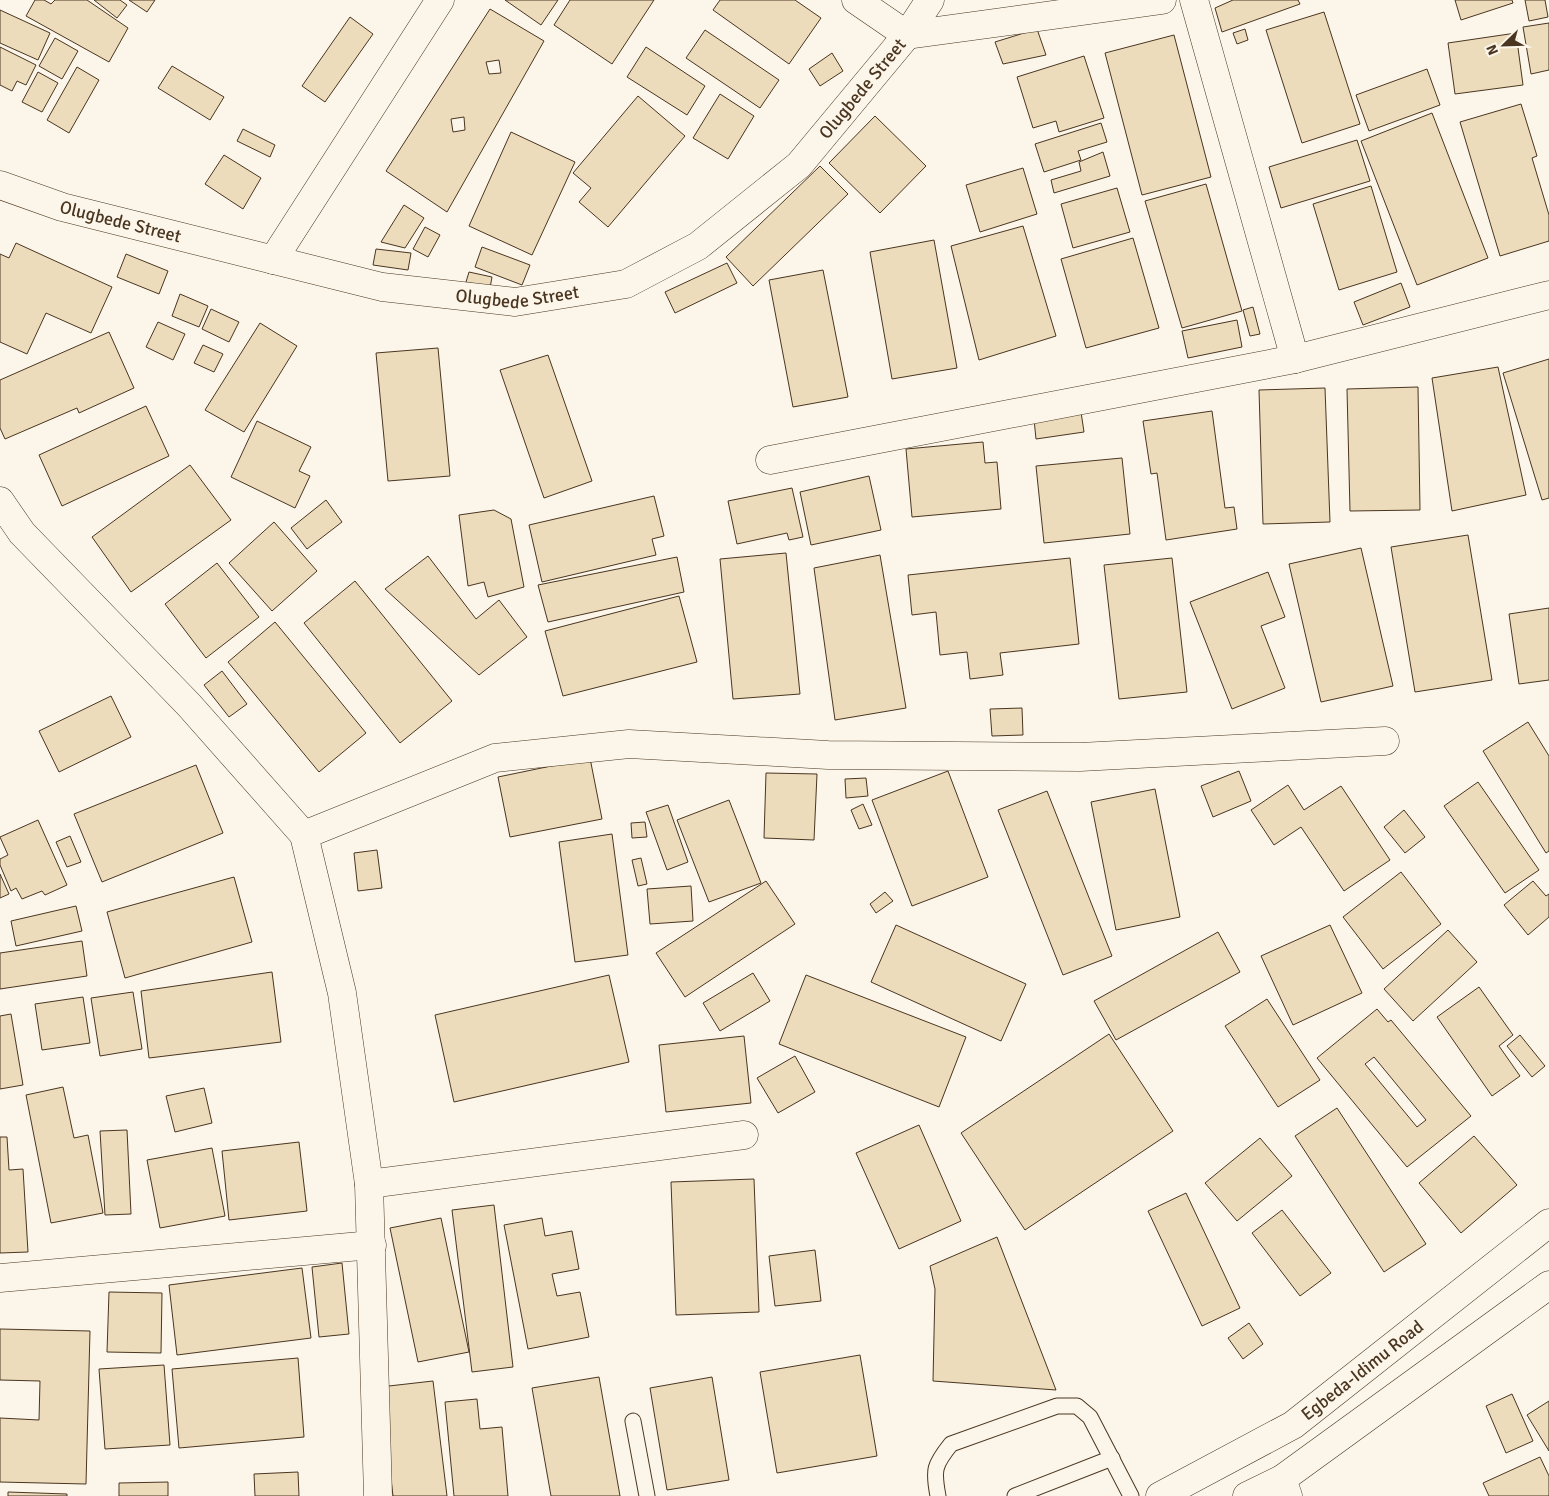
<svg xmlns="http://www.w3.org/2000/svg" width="1549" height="1496" font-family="Signika,sans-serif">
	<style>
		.building { fill: #ecdcbc; stroke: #4a3520; fill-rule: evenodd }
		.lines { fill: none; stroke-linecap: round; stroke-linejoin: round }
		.lane-casing { stroke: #4a3520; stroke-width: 17 }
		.street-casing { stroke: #4a3520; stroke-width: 29 }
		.primary-casing { stroke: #4a3520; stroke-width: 29 }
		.lane { stroke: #fbf6e9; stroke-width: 15 }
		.street { stroke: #fbf6e9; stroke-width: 28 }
		.primary { stroke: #fbf6e9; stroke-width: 28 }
		.labels { text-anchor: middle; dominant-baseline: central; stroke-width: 4; stroke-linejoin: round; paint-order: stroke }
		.street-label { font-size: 18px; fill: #4a3520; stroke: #fbf6e9 }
	</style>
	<rect width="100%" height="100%" fill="#fbf6e9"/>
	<g class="building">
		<path d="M35,0h9l7,4 4,-4h32l41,28 -19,34 -83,-46z"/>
		<path d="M94,0h26l7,5 -10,13z"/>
		<path d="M129,0h26l-8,12z"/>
		<path d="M505,0h53l-17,25z"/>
		<path d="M570,0h84l-42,64 -58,-39z"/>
		<path d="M720,0h75l26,18 -32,46 -76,-54z"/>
		<path d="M1233,0h65l2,4 -78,28 -7,-24z"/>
		<path d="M1455,0h57l1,3 -52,17z"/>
		<path d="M1525,0h20l3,17 -19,4z"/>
		<path d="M490,9l54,32 -97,171 -61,-41zM499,60l2,13 -12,1 -3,-12zM464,117l1,13 -12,2 -2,-13z"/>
		<path d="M0,10l50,23 -12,27 -38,-17z"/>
		<path d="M1324,12l36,112 -58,19 -36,-113z"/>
		<path d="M350,17l23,17 -48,68 -23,-16z"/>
		<path d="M1549,23v47l-18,4 -8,-47z"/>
		<path d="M1037,29l9,26 -43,9 -8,-22z"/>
		<path d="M1245,29l3,11 -11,4 -4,-11z"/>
		<path d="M705,30l74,50 -19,28 -74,-50z"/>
		<path d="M1516,33l7,52 -68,9 -7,-51z"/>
		<path d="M1174,35l37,142 -69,18 -37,-142z"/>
		<path d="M55,38l23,13 -16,28 -23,-13z"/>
		<path d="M0,47l36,18 -10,20 -9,-4 -5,10 -12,-6z"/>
		<path d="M646,47l59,39 -18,29 -60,-38z"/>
		<path d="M832,53l11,18 -23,15 -11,-17z"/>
		<path d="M1084,56l20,62 -45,14 -3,-11 -23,7 -16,-51z"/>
		<path d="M172,66l52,31 -14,23 -52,-32z"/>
		<path d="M77,67l22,13 -30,53 -22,-13z"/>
		<path d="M1427,69l13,36 -71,26 -13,-36z"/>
		<path d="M38,72l20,11 -16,29 -20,-10z"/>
		<path d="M720,94l34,22 -26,43 -35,-21z"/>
		<path d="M638,96l47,40 -77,91 -29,-25 12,-14 -18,-15z"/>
		<path d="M1521,104l16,52 -5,2 17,57v26l-49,15 -40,-134z"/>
		<path d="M1432,113l56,145 -71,27 -56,-144z"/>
		<path d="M875,116l51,50 -46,47 -51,-50z"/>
		<path d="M1101,123l6,19 -29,9 3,9 -37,12 -9,-28z"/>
		<path d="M243,129l32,16 -5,12 -33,-16z"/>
		<path d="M511,132l64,30 -43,93 -63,-29z"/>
		<path d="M1357,140l13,41 -89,27 -12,-41z"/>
		<path d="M1103,152l7,24 -56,17 -3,-13 30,-9 -2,-9z"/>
		<path d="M224,155l37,23 -18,31 -38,-25z"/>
		<path d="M820,166l28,28 -95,92 -27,-29z"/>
		<path d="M1023,168l14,46 -57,18 -14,-47z"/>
		<path d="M1206,184l36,127 -60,17 -37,-127z"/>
		<path d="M1371,186l26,86 -58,18 -26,-86z"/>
		<path d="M1117,188l13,44 -57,16 -12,-44z"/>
		<path d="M404,205l20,13 -19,30 -24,-6z"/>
		<path d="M1023,226l33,110 -77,24 -28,-114z"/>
		<path d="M425,227l15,8 -12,22 -15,-8z"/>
		<path d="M1133,238l26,90 -73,20 -25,-89z"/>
		<path d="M934,240l23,128 -65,11 -22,-127z"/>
		<path d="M16,243l96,44 -21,46 -45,-20 -19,41 -27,-12v-88l9,4z"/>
		<path d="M482,247l48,18 -8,20 -47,-18z"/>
		<path d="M376,249l35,4 -3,17 -35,-5z"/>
		<path d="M126,254l42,17 -9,23 -42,-17z"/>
		<path d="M727,263l10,20 -62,30 -10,-21z"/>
		<path d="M823,270l25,127 -55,10 -24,-127z"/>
		<path d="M469,272l23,5 -2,11 -24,-6z"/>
		<path d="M1401,283l9,24 -47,18 -9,-23z"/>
		<path d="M180,294l28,12 -9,21 -27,-11z"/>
		<path d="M1253,307l7,27 -10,2 -7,-26z"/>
		<path d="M211,309l28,13 -10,20 -27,-13z"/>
		<path d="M1237,320l5,27 -54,11 -6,-27z"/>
		<path d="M158,322l27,12 -12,26 -27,-13z"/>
		<path d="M260,323l37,23 -53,86 -39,-22z"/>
		<path d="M109,332l25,56 -55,25 -2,-5 -72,31 -5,-11v-48z"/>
		<path d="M203,345l20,9 -9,18 -20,-9z"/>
		<path d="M438,348l12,128 -62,5 -12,-128z"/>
		<path d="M548,355l44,126 -48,17 -44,-128z"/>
		<path d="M1549,359v139l-7,2 -39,-127z"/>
		<path d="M1498,367l28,128 -74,16 -20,-133z"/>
		<path d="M1418,387l2,123 -70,1 -3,-122z"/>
		<path d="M1325,388l5,134 -67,2 -4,-134z"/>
		<path d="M146,406l23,50 -107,50 -23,-51z"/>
		<path d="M1212,411l13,97 9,-1 3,22 -71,11 -9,-67 -6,1 -8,-53z"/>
		<path d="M1081,412l3,20 -48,7 -2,-20z"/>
		<path d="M257,421l54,26 -12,24 11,5 -15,32 -64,-31z"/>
		<path d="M983,442l2,21 12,-1 4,47 -89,8 -6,-68z"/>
		<path d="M1122,458l8,76 -86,9 -8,-77z"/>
		<path d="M190,465l41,55 -100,72 -39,-55z"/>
		<path d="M869,476l12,54 -70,15 -11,-53z"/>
		<path d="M792,488l11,49 -14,3 -2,-7 -50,11 -9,-43z"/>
		<path d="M654,496l10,40 -12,3 4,16 -114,27 -13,-57z"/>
		<path d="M326,500l16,22 -35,27 -16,-21z"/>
		<path d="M494,510l17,9 13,68 -36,10 -4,-15 -16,4 -9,-71z"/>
		<path d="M274,522l43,49 -45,40 -43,-48z"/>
		<path d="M1468,535l24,145 -77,12 -24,-145z"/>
		<path d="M1361,548l32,138 -72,16 -32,-138z"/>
		<path d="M786,553l14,141 -67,5 -13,-140z"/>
		<path d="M880,555l26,153 -71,12 -21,-152z"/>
		<path d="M428,556l48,63 23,-19 28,37 -48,38 -94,-86z"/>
		<path d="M677,557l7,35 -136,30 -10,-37z"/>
		<path d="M1070,558l9,86 -79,9 3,22 -33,4 -3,-27 -27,3 -4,-43 -24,3 -4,-40z"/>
		<path d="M1172,558l15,134 -68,7 -15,-134z"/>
		<path d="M217,563l42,54 -53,41 -41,-54z"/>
		<path d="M1268,572l17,45 -24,9 24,62 -53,21 -42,-107z"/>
		<path d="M355,581l97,120 -52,42 -96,-120z"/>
		<path d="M679,596l18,66 -134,34 -18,-65z"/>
		<path d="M1549,608v72l-30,4 -10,-70z"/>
		<path d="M275,622l91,111 -47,39 -91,-110z"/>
		<path d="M222,671l25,33 -18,13 -25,-32z"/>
		<path d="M111,696l20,41 -72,35 -20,-41z"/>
		<path d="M1022,708l1,27 -31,1 -2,-27z"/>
		<path d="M1528,722l21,34v95l-3,2 -63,-102z"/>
		<path d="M590,758l12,61 -92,18 -12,-60z"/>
		<path d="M196,765l27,68 -121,49 -28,-68z"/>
		<path d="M948,771l40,106 -76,29 -40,-106z"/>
		<path d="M1239,771l12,30 -38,16 -12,-31z"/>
		<path d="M766,773l51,1 -3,66 -50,-2z"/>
		<path d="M866,778l2,18 -22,2 -1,-19z"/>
		<path d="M1478,782l61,88 -34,23 -61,-87z"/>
		<path d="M1288,785l16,25 37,-24 49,74 -46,31 -43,-64 -27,18 -23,-35z"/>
		<path d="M1155,789l25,128 -64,13 -25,-128z"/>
		<path d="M1047,791l65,165 -49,19 -65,-165z"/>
		<path d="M729,800l32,83 -52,19 -32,-82z"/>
		<path d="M863,804l9,21 -13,4 -8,-19z"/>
		<path d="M668,805l20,57 -21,8 -21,-58z"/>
		<path d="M1404,810l21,27 -20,16 -21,-26z"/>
		<path d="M38,820l29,65 -22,10 -3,-4 -20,8 -6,-11 -5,3 -11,-26v-6l8,-4 -8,-18z"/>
		<path d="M645,822l2,15 -15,1 -1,-15z"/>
		<path d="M612,834l16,121 -53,7 -16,-120z"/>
		<path d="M70,836l11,26 -14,5 -11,-25z"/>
		<path d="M377,850l5,38 -24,3 -4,-38z"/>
		<path d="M641,858l6,26 -9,2 -6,-26z"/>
		<path d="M1401,872l40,52 -58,45 -40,-52z"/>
		<path d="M0,874l9,20 -9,4z"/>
		<path d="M234,877l18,65 -127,36 -18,-66z"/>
		<path d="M766,881l29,43 -110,73 -29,-44z"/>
		<path d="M1533,881l13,15 3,-2v23l-21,18 -24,-30z"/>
		<path d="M691,886l2,35 -43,3 -3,-35z"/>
		<path d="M885,892l8,9 -17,12 -6,-9z"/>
		<path d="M76,906l6,25 -66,15 -5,-25z"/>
		<path d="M896,925l130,59 -25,57 -130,-59z"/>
		<path d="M1330,925l32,68 -69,32 -32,-69z"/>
		<path d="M1448,930l29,32 -64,59 -29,-32z"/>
		<path d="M1218,932l22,40 -124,68 -22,-39z"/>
		<path d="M82,941l5,35 -87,13v-36z"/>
		<path d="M272,972l9,70 -132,16 -8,-67z"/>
		<path d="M753,973l17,28 -50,30 -17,-28z"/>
		<path d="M609,975l20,87 -175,40 -19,-87z"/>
		<path d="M806,975l160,62 -27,70 -160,-63z"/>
		<path d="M1479,987l34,48 -14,11 21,30 -28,20 -55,-79z"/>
		<path d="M133,992l9,57 -42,7 -9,-58z"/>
		<path d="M83,997l7,46 -48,7 -7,-46z"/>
		<path d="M1267,999l53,81 -42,27 -53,-81z"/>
		<path d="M1377,1009l11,13 3,-2 80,96 -64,51 -90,-109zM1374,1057l52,63 -9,7 -52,-63z"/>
		<path d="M11,1014l12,71 -23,4v-73z"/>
		<path d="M1109,1034l64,97 -148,99 -64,-97z"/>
		<path d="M1520,1035l25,31 -13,11 -25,-31z"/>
		<path d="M744,1036l7,67 -85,9 -7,-67z"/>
		<path d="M795,1056l20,36 -37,21 -21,-35z"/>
		<path d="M63,1087l11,51 14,-3 15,78 -52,10 -25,-128z"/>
		<path d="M204,1088l8,35 -37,9 -9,-36z"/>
		<path d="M1337,1108l89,136 -42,28 -89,-136z"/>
		<path d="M919,1125l42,96 -62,28 -43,-96z"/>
		<path d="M127,1130l4,84 -26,1 -5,-84z"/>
		<path d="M1474,1136l43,49 -56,48 -42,-50z"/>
		<path d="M0,1137h7l2,33 14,-1 5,83 -28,1z"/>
		<path d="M1260,1138l32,38 -55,45 -32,-38z"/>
		<path d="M299,1142l8,69 -78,9 -7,-69z"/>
		<path d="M212,1148l13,68 -65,12 -13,-68z"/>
		<path d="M754,1179l5,133 -83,3 -5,-133z"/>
		<path d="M1186,1193l54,115 -38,18 -54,-115z"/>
		<path d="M494,1205l19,162 -41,5 -20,-162z"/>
		<path d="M1282,1210l49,63 -31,23 -48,-63z"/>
		<path d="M441,1218l28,134 -51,10 -28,-134z"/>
		<path d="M542,1218l3,18 27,-5 7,38 -27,5 5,22 23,-4 9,45 -61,12 -24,-124z"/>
		<path d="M997,1237l59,153 -123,-9 2,-92 -5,-23z"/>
		<path d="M815,1250l6,51 -46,5 -6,-50z"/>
		<path d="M342,1263l7,71 -30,3 -7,-70z"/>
		<path d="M302,1268l9,70 -134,17 -8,-70z"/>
		<path d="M109,1292l53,1 -1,60 -54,-1z"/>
		<path d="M1249,1323l14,21 -20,15 -15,-21z"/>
		<path d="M0,1329l90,2 -4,153 -86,-2v-64l39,2 1,-39 -40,-1z"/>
		<path d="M860,1355l17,101 -100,17 -17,-101z"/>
		<path d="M298,1358l6,79 -125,11 -7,-79z"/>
		<path d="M164,1365l6,80 -65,4 -6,-80z"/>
		<path d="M599,1377l21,119h-69l-19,-108z"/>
		<path d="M712,1377l17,103 -62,10 -17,-102z"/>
		<path d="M433,1381l14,115h-54l-13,-109z"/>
		<path d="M1512,1394l21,47 -27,12 -20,-47z"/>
		<path d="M477,1399l3,30 22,-2 6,69h-54l-9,-94z"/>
		<path d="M1549,1401v50l-22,-36z"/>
		<path d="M1540,1457l9,19v20h-60l-6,-13z"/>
		<path d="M298,1472l1,24h-44l-1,-22z"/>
		<path d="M168,1482v14h-49v-13z"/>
		<path d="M8,1492l59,2v2h-59z"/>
	</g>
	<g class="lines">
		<g class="lane-casing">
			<g id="lane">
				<path d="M633,1421l14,75"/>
				<path d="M938,1496c-5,-26 -4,-31 13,-52l106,-38h20l13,11 41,79"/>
				<path d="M1015,1496l97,-38"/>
			</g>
		</g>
		<g class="street-casing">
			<g id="street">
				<path d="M856,0l51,35 255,-35"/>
				<path d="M1194,0l101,359"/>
				<path id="s1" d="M0,185l62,22 320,80 133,15 111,-18 72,-38 101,-81 108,-130 23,-35"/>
				<path d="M273,260l167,-260"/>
				<path d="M770,460l525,-101 254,-64"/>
				<path d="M0,501l22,32 167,172 115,130 38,158 27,191 9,312"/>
				<path d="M304,835l191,-77 134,-14 199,11 252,2 305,-16"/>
				<path d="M369,1184l375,-49"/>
				<path d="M0,1278l372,-33"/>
				<path d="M1282,1479l6,17"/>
			</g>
		</g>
		<g class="primary-casing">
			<g id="primary">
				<path id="s2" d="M1160,1496l133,-71 256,-202"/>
				<path d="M1247,1496l35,-17 267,-194"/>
			</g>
		</g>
		<use href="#lane" class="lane"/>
		<use href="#street" class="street"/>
		<use href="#primary" class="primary"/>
	</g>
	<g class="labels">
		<g class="street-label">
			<text stroke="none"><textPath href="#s1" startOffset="952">Olugbede Street</textPath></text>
			<text stroke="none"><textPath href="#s1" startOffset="126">Olugbede Street</textPath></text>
			<text stroke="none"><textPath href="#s1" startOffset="532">Olugbede Street</textPath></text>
			<text stroke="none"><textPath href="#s2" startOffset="239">Egbeda-Idimu Road</textPath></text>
		</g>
	</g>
	<g transform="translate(1504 45) rotate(247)" stroke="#fbf6e9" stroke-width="4" paint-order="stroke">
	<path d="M0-4L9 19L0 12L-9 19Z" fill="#4a3520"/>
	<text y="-8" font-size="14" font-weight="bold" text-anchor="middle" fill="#4a3520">N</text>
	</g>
</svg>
